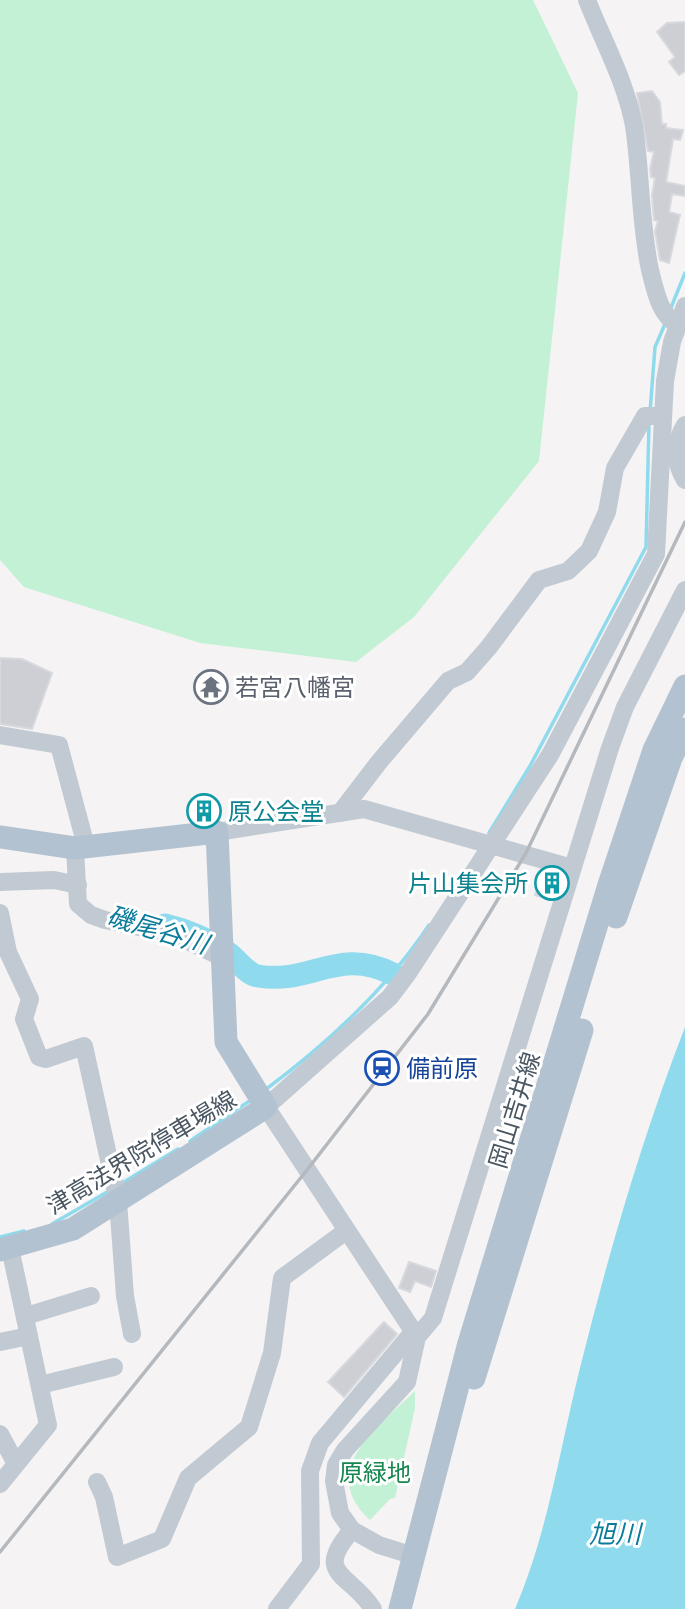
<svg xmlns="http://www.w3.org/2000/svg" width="685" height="1609" font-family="'IBM Plex Sans','Noto Sans JP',sans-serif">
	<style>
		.green { fill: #c3f1d5 }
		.water { fill: #90daee }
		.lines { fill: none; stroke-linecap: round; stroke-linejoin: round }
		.stream { stroke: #90daee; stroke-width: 3.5 }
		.river { stroke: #90daee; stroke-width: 23 }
		.building { fill: #cdcfd5; stroke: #d7d9de; stroke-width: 2 }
		.minor { stroke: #c1cad2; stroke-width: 18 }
		.major { stroke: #b3c2d1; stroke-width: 23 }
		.rail { stroke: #b5b8bd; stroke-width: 3.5 }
		.labels { text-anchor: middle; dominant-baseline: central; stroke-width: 6; stroke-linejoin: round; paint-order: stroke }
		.worship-label { font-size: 24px; fill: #5b616d; stroke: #fff; text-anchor: start }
		.culture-label { font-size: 24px; fill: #0d838f; stroke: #fff; text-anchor: start }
		.transit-label { font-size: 24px; fill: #164399; stroke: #fff; text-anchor: start }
		.street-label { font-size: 24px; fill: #4a5661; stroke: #fff }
		.park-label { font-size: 24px; fill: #17864f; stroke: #fff }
		.water-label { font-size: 26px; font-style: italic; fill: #0c7c9b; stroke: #fff }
	</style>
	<rect width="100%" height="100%" fill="#f5f3f3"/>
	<g class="green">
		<path d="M0,0h533l45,93 -39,368 -125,156 -58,45 -156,-19 -176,-56 -24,-27z"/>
		<path d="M415,1391v17l-20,90 -5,1 -20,21c-54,-50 9,-94 45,-129z"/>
	</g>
	<path class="water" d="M685,1027v582h-170c33,-77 45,-161 65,-241 29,-116 62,-230 105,-341z"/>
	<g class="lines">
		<g class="stream">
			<path d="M670,310l15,-37"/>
			<path d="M650,412l5,-65 10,-23"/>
			<path d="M489,833l41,-67 116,-219 3,-124"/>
			<path d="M265,1090c63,-47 121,-100 164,-165"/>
			<path d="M190,1141l61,-41"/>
			<path d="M119,1185l59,-36"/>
			<path d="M52,1224l57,-33"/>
			<path d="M0,1237l24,-6"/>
		</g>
		<path class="river" d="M165,925c21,5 46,15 63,28 10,7 18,21 30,23 53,9 80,-30 135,-2"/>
	</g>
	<g class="building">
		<path d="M685,22v49l-6,4 -10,-13 6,-5 -18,-25 10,-9z"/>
		<path d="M652,91l8,11 2,22h4v4l17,2 -3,10 -7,-1 -7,43 19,4v10l-13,-2 -3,18 11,3 -11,48 -9,-3 -5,-29 3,-10 -4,-1 -2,-25 3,-17 -4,-1 -1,-8 4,-17 -6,-1 -11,-58z"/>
		<path d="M0,658l22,1 30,14 -20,56 -32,-5z"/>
		<path d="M210,800l1,19 -13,1 -1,-19z"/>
		<path d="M543,872l15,4 -7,24 -16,-5z"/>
		<path d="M409,1262l27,9 -5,16 -16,-6 -5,11 -11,-4z"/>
		<path d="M384,1322l13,12 -53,63 -16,-15z"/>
	</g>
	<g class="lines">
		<g class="minor">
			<path d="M587,0c16,41 39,82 47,126 7,47 6,97 16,144 5,19 9,45 28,55"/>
			<path d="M685,425c-11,18 -11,37 0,55"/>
			<path d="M0,735l59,10 27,101"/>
			<path d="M340,813l39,-51 69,-81 19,-9 22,-25 50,-67 29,-9 21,-20 18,-39 8,-44 30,-52h18"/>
			<path d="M217,832l147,-23 208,59"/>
			<path d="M75,848l3,56 13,11 14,5 68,14 48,23"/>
			<path d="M0,882l54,-2 24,5"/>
			<path d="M0,913l8,39 22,47 -6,20 15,38 7,2 38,-13 34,155 7,95 7,38"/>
			<path d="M26,1316l65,-20"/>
			<path d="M417,1337l-151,-230 124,-110 18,-24 142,-218 106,-201 9,-173 7,-39 13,-36"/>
			<path d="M0,1342l29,-6"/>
			<path d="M40,1385l74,-18"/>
			<path d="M0,1434l16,30"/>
			<path d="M97,1482l7,15 13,60 45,-18 26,-61 61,-51 23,-74 10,-75 64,-47"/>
			<path d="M0,1484l48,-59 -38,-177"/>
			<path d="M352,1530c-40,46 -1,43 21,79"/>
			<path d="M414,1556l-35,-11 -27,-15 -12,-17 -6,-32 2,-16 9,-15 62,-68 10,-45 16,-19 177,-570 15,-41 60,-117"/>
			<path d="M277,1609l34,-45 -1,-93 10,-28 93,-111"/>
		</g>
		<g class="major">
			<path d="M0,837l75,11 142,-16 9,210 40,65 -193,122 -73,21"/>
			<path d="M616,917l55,-159 14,-29"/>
			<path d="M474,1378l108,-348"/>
			<path d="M400,1609l69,-266 139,-455 46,-138 31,-64"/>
		</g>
		<path class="rail" d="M0,1552l307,-382 121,-156 98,-161 159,-331"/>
	</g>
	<defs>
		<g id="temple-ring" transform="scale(1.75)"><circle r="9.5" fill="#fff" stroke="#6b7280" stroke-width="1.5"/><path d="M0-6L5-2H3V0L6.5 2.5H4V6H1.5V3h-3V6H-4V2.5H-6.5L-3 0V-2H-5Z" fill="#6b7280"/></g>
		<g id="building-ring" transform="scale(1.75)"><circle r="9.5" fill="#fff" stroke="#0f9aa8" stroke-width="1.5"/><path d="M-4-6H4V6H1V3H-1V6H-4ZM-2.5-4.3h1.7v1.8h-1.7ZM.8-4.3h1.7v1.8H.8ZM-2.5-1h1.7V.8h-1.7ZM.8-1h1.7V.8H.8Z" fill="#0f9aa8"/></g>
		<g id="station-ring" transform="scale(1.75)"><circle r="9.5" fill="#fff" stroke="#1a4fb4" stroke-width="1.5"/><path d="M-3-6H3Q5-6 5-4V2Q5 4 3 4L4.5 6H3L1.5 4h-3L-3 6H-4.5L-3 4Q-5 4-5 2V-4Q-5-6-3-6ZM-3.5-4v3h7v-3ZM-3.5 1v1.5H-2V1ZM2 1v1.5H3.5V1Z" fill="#1a4fb4"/></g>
	</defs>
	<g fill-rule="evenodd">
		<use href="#temple-ring" x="211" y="687"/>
		<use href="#building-ring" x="204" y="811"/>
		<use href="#building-ring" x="552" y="883"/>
		<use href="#station-ring" x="382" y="1068"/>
	</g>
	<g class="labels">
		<g class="worship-label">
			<text x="235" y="687">若宮八幡宮</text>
		</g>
		<g class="culture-label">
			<text x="228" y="811">原公会堂</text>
			<text x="528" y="883" text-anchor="end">片山集会所</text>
		</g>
		<g class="transit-label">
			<text x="406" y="1068">備前原</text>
		</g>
		<g class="street-label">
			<text transform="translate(514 1110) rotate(-73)">岡山吉井線</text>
			<text transform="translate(141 1152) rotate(-31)">津高法界院停車場線</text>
		</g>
		<g class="park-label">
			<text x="375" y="1472">原緑地</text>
		</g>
		<g class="water-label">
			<text transform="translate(158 929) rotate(17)">磯尾谷川</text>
			<text x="615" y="1533">旭川</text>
		</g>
	</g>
</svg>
